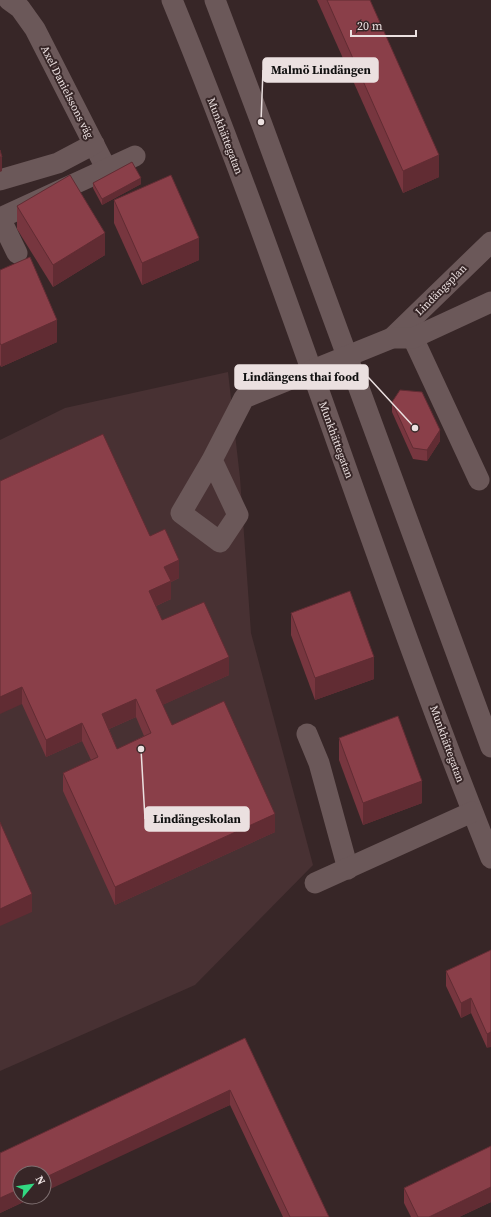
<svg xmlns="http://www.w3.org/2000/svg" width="491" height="1217" font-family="'Source Serif 4',serif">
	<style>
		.built { fill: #483133 }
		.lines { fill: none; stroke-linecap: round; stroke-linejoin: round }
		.minor { stroke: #6b5859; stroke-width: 21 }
		.wall { fill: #77363f; fill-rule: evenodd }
		.shaded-wall { fill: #612c33 }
		.building { fill: #8a3f49; stroke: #612c33; fill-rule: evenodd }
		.labels { text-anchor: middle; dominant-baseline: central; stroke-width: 4; stroke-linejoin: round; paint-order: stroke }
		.street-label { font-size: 11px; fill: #ebe0e0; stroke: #372627 }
		.leader { fill: none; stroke: #ebe0e0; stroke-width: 1.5 }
		.callout-dot { fill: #ebe0e0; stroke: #372627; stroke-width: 1.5 }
		.callout { fill: #ebe0e0; stroke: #ebe0e0; stroke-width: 1.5 }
		.callout-label { font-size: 12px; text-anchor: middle; font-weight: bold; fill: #111 }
	</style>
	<rect width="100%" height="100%" fill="#372627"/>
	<path class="built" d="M228,372l12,106 11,155 62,232 -118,120 -195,86v-631l65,-32z"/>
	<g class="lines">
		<g class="minor">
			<path d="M9,0l11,8 15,21 72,141"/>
			<path d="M172,0c116,282 205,575 319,858"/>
			<path d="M215,0l46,122 230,625"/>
			<path d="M0,180l58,-17 36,-19"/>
			<path d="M17,253l-17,-35 135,-62"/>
			<path d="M392,338l99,-96"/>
			<path d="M413,338l66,142"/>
			<path d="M212,460l26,55 -18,27 -39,-29 31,-53 32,-62 148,-60h21l78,-36"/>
			<path d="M307,734l12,29 29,106"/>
			<path d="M315,883l157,-71"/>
		</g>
	</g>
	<g class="wall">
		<path d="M317,0h53l69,177 -36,16z"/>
		<path d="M93,183l48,1 -39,21 -9,-17z"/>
		<path d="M114,200l85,60 -57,25 -28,-62z"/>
		<path d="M17,206l88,49 -52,32 -36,-58z"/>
		<path d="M0,270l57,72 -56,25 -1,-2z"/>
		<path d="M392,402l48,39 -13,20 -14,-2 -21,-47z"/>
		<path d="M0,481l150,55 29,42 -8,4v17l-15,7 6,14 67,55 -67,30 10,20 103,107 -160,73 -52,-114v-18l28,-13 -9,-19 -36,16 -24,-53zM136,717l8,19 -27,13 -8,-20z"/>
		<path d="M291,613l83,66 -59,21 -24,-65z"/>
		<path d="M339,738l83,65 -59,22 -24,-65z"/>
		<path d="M491,950l-4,98 -16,-35 -10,5 -15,-32v-15z"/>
		<path d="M245,1038l84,179h-46l-53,-112 -210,92h14l-34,16v-60z"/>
		<path d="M491,1146v56l-32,15h-48l-7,-14v-15z"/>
	</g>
	<g class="shaded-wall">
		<path d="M439,155v22l-36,16v-22z"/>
		<path d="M0,157h2v14l-2,1z"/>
		<path d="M141,178v6l-39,21v-6z"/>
		<path d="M105,233v22l-52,32v-22z"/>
		<path d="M199,238v22l-57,25v-22z"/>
		<path d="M57,320v22l-56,25v-22z"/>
		<path d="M440,430v11l-13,20v-11z"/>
		<path d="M179,560v18l-8,4v17l-22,10v-18l15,-24z"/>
		<path d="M229,657v18l-73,33v-18z"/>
		<path d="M374,657v22l-59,21v-22z"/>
		<path d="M22,687v17l-22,10v-17z"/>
		<path d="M136,699v18l-34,15v-18z"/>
		<path d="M82,723v18l-36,16v-17z"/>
		<path d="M422,781v22l-59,22v-22z"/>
		<path d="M275,814v18l-160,73v-18z"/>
		<path d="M32,894v18l-32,14v-17z"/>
		<path d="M471,998v15l-10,5v-15z"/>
		<path d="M491,1032v15l-4,1v-14z"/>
		<path d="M230,1090v15l-186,87v-14z"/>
		<path d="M491,1187v15l-32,15h-30z"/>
		<path d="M20,1189v8h14l-34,16v-15z"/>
	</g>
	<g class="building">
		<path d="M327,0h43l69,155 -36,16z"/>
		<path d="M0,150l2,7h-2z"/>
		<path d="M132,162l9,16 -39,21 -9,-16z"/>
		<path d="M70,175l35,58 -52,32 -36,-59z"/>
		<path d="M171,175l28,63 -57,25 -28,-63z"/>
		<path d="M30,257l27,63 -56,25 -1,-2v-73z"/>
		<path d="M400,390l22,2 18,38 -13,20 -14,-2 -21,-46z"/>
		<path d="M103,434l47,102 15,-7 14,31 -15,7 7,14 -22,10 13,29 42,-18 25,55 -73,33 16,35 52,-24 51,113 -160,73 -52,-114 35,-16 -16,-34 -36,17 -24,-53 -22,10v-216zM136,699l15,34 -34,16 -15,-35z"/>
		<path d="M350,591l24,66 -59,21 -24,-65z"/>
		<path d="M398,716l24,65 -59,22 -24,-65z"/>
		<path d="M0,822l32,72 -32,15z"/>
		<path d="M491,950v82l-4,2 -16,-36 -10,5 -15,-32z"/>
		<path d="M245,1038l84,179h-39l-60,-127 -186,88v-5h-24v16l-20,9v-45z"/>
		<path d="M491,1146v41l-62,30h-11l-14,-29z"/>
	</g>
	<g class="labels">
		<g class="street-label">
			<text transform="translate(67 92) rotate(63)">Axel Danielssons väg</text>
			<text transform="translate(225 136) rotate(69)">Munkhättegatan</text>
			<text transform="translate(441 290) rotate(-45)">Lindängsplan</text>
			<text transform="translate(336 440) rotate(70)">Munkhättegatan</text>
			<text transform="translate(447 744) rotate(70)">Munkhättegatan</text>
		</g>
	</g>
	<path class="leader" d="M261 122L263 70M415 428L368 377M141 749L145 819"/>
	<g class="callout-dot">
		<circle cx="261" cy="122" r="4"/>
		<circle cx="415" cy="428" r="4"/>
		<circle cx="141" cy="749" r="4"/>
	</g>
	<g class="callout">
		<rect x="263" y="58" width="115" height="24" rx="4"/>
		<rect x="235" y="365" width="133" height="24" rx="4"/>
		<rect x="145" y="807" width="104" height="24" rx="4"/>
	</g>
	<g class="callout-label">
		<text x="321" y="74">Malmö Lindängen</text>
		<text x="301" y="381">Lindängens thai food</text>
		<text x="197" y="823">Lindängeskolan</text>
	</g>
	<g transform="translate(32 1185) rotate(61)"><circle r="19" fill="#372627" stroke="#7f7071"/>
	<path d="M0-3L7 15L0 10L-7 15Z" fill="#32d882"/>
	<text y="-6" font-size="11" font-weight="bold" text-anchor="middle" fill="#ebe0e0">N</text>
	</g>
	<path d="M351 30v6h65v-6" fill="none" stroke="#ebe0e0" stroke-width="2"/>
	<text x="357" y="30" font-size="12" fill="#ebe0e0" stroke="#372627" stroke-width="3" paint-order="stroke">20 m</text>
</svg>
